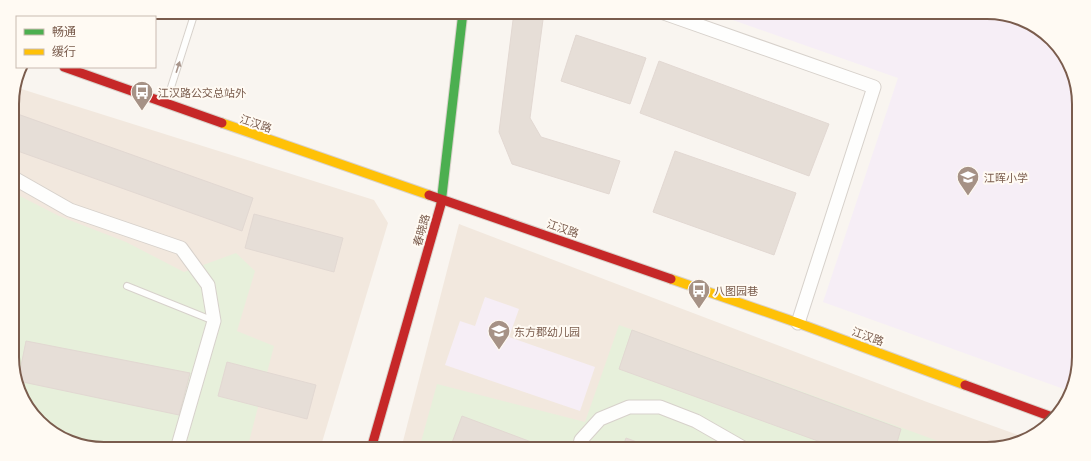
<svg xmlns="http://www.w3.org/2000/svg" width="1091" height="461" font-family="Manrope,'Noto Sans SC',sans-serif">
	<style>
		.residential { fill: #f2e8de }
		.education { fill: #f6eef6 }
		.green { fill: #e7f0db }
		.building { fill: #e6ded7; stroke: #e2d8d2 }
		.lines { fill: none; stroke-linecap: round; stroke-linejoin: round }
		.lane-casing { stroke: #d7d1cb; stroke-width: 8 }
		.street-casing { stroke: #d7d1cb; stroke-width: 15 }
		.fast-casing { stroke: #d9d2cb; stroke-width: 11 }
		.slow-casing { stroke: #d9d2cb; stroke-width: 11 }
		.jam-casing { stroke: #d9d2cb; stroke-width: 11 }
		.lane { stroke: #fefefd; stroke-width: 6 }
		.street { stroke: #fefefd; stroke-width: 13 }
		.fast { stroke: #4caf50; stroke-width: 9 }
		.slow { stroke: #ffc107; stroke-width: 9 }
		.jam { stroke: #c62828; stroke-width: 9 }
		.oneway { fill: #a8958b }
		.labels { text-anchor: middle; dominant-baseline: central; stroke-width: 4; stroke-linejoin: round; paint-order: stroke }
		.poi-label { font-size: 11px; fill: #7a5c4d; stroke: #fffaf3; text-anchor: start }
		.street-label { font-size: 11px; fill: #7a5c4d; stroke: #fffaf3 }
		.rim { fill: none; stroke: #7a5c4d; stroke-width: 2 }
	</style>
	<rect width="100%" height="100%" fill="#f9f5f0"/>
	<g class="residential">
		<path d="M15,87l359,113 14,23 -68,226h-216l-35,-7 -38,-29 -18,-43 -1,-273z"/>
		<path d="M459,224l468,178 99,36 -33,11h-592z"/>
	</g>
	<g class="education">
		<path d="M710,12h277l35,7 38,29 18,43 1,267 -7,34 -249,-90 75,-224z"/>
		<path d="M485,297l34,12 -10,28 86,30 -15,44 -135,-46 15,-44 15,5z"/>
	</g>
	<g class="green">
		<path d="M12,192l47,24 67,26 58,30 52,-19 19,18 -18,60 37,15 -27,103h-143l-35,-7 -38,-29 -18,-43z"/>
		<path d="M619,325l341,124h-541l18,-65 148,38z"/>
	</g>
	<g class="building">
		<path d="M514,12h30l-14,106 11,19 79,24 -11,33 -97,-30 -13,-32z"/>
		<path d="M576,35l70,23 -16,46 -69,-23z"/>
		<path d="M659,61l170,63 -20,52 -169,-63z"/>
		<path d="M12,112l241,86 -11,33 -230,-82z"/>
		<path d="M675,151l121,42 -22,62 -121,-43z"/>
		<path d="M254,214l89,24 -9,34 -89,-24z"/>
		<path d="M632,330l269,99 -6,20h-55l-221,-80z"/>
		<path d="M26,341l164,32 -11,42 -161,-34z"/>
		<path d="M227,362l89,23 -9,34 -89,-23z"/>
		<path d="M462,416l88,33h-99l-1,-1z"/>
		<path d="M626,438l30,11h-34z"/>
		<path d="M956,443l16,6h-18z"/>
	</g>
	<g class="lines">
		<g class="lane-casing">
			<g id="lane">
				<path d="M166,103l29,-91"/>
				<path d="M127,286l87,35"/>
			</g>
		</g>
		<g class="street-casing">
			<g id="street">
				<path d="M661,12l213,75 -76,236"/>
				<path d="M12,177l58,33 111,38 27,37 6,36 -37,128"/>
				<path d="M579,449l2,-9 19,-21 29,-12h31l36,14 49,28"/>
			</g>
		</g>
		<g class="fast-casing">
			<path id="fast" d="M441,204l22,-192"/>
		</g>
		<g class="slow-casing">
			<g id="slow">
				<path d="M222,123l207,72"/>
				<path d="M671,279l127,44 167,62"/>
			</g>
		</g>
		<g class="jam-casing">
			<g id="jam">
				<path d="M64,67l158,56"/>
				<path d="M429,195l242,84"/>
				<path d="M965,385l87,32"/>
				<path d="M371,449l70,-245"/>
			</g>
		</g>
		<use href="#lane" class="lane"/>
		<use href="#street" class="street"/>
		<use href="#fast" class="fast"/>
		<use href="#slow" class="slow"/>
		<use href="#jam" class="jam"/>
	</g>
	<defs><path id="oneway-solid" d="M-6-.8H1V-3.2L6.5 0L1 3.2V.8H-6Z"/></defs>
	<use class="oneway" href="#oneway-solid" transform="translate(178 67) rotate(-72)"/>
	<defs>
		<g id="bus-pin" transform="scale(1.15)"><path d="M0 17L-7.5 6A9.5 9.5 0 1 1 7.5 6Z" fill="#a69286" stroke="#fffaf3"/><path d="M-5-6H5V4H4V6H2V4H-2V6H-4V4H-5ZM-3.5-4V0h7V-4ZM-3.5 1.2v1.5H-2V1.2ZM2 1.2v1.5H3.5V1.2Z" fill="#fff"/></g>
		<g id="school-pin" transform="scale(1.15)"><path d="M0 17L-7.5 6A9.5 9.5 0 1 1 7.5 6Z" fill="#a69286" stroke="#fffaf3"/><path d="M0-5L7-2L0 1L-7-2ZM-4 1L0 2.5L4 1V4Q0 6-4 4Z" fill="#fff"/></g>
	</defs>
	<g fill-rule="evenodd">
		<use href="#bus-pin" x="142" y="92"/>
		<use href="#school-pin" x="968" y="177"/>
		<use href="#bus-pin" x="699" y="290"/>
		<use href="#school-pin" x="499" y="331"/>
	</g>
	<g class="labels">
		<g class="poi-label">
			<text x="158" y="92">江汉路公交总站外</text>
			<text x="984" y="177">江晖小学</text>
			<text x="714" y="290">八图园巷</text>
			<text x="514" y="331">东方郡幼儿园</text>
		</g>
		<g class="street-label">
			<text transform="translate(256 123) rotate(19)">江汉路</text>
			<text transform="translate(563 228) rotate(19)">江汉路</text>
			<text transform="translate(421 230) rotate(-74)">春晓路</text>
			<text transform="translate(868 336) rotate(20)">江汉路</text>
		</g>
	</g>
	<path d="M0 0H1091V461H0ZM104 19H987A85 85 0 0 1 1072 104V357A85 85 0 0 1 987 442H104A85 85 0 0 1 19 357V104A85 85 0 0 1 104 19Z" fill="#fffaf3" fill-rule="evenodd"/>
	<path class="rim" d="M104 19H987A85 85 0 0 1 1072 104V357A85 85 0 0 1 987 442H104A85 85 0 0 1 19 357V104A85 85 0 0 1 104 19Z"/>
	<rect x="16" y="16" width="140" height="52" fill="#fffaf3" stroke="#cabbb1"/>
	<rect x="24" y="29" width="20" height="6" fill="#4caf50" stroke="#cabbb1"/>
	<text x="52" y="36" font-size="12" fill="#7a5c4d">畅通</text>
	<rect x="24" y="49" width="20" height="6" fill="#ffc107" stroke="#cabbb1"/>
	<text x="52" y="56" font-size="12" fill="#7a5c4d">缓行</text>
</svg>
